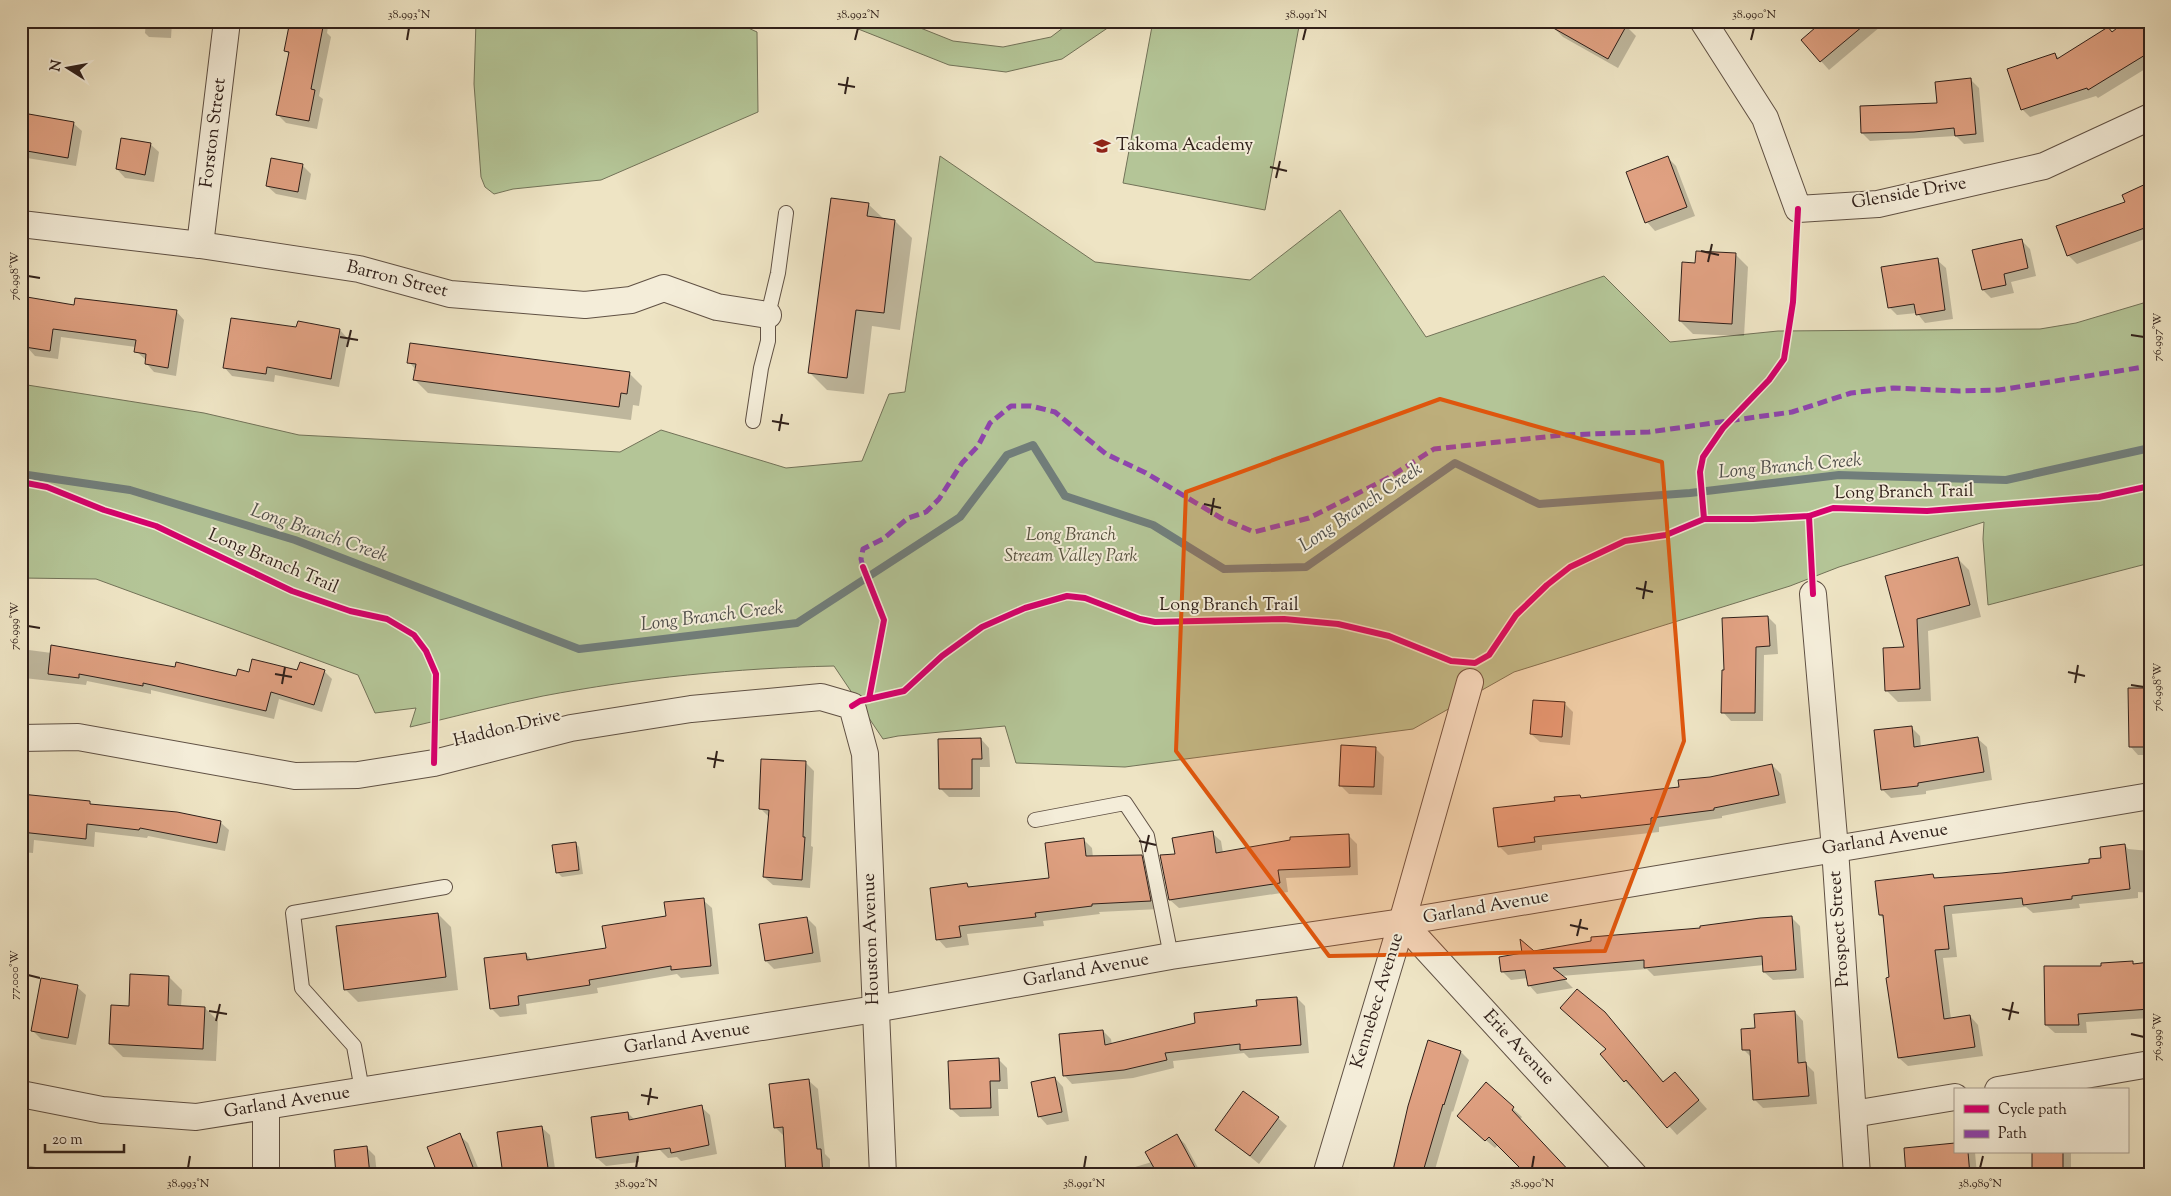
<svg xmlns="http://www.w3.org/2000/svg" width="2171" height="1196" font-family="'Sorts Mill Goudy',serif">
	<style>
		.green { fill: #b4c597; stroke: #727258 }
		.shadow { fill: #0003 }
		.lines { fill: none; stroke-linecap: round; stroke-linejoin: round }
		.stream { stroke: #717e7b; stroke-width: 8 }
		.building { fill: #e0a182; stroke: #30201a }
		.service-casing { stroke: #605144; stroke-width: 16 }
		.minor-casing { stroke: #605144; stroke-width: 28 }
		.service { stroke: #f4edd9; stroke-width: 14 }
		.minor { stroke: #f4edd9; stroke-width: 26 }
		.quiet { stroke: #8e44ad; stroke-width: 5; stroke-dasharray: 10 5; stroke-linecap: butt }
		.cycleway-casing { stroke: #f4edd9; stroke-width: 9 }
		.cycleway { stroke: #d6006c; stroke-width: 6 }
		.marked { fill: #df560d; fill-opacity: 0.2; stroke: #df560d; stroke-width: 4; stroke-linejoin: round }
		.ticks { fill: none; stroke: #30201a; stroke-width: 2 }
		.labels { text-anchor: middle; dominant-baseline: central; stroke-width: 4; stroke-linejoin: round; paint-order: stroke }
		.street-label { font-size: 18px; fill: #30201a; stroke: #f4edd9 }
		.poi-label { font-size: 18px; fill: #30201a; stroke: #f4edd9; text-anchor: start }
		.park-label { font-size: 18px; font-style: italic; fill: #585240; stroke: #f4edd9 }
		.water-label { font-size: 19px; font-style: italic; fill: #504f4b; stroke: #f4edd9 }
		.neatline { fill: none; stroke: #30201a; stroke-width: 2 }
		.ticks-label { font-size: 12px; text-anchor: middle; fill: #30201a }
	</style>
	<rect width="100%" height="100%" fill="#eee4c4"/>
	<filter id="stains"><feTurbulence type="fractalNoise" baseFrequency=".004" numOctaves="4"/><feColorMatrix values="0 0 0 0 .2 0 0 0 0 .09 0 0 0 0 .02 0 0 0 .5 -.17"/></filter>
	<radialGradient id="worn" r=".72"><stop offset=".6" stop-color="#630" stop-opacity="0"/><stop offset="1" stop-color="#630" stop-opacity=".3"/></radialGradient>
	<g class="green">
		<path d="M476,21h257l24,11 1,80 -157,68 -88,9 -19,5 -9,-7 -4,-10 -7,-93z"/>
		<path d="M838,21h65l50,20 50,6 48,-10 21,-16h40l-3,6 -47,32 -56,13 -57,-7z"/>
		<path d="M1153,21h147l-35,189 -142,-27z"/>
		<path d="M940,156l155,106 155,18 90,-70 86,127 178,-61 66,66 108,-11 262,-2 36,-6 74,-22v262l-162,42 -5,-66 1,-17 -145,45 -49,19 -276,86 -101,57 -288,38 -109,-4 -11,-37 -107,10 -15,3 -49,-73c-97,2 -196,12 -291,30 -45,9 -89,21 -133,31l6,-19 -41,5 -17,-38 -262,-96 -75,-1v-194l183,29 95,22 321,17 41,-22 125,38 76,-7 27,-67 16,-2z"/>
	</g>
	<g class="shadow">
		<path d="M146,21h26l-1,17 -22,-1 -4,-4z"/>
		<path d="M291,21h38l-2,12 4,4 -12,59 4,3 -6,30 -31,-6 -8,-8 11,-61 -4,-4z"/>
		<path d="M1825,21h62l-58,49 -8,-9z"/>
		<path d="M2150,21v45l-52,32 -2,-2 -66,21 -8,-8 33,-55 5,5 53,-26z"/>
		<path d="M1626,26l10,10 -18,32 -55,-31 -10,-10z"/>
		<path d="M1970,79l9,9 5,54 -20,2 -8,-8 -86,5 -8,-8 76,-29z"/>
		<path d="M24,114l49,9 9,8 -6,35 -49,-8 -6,-6v-21z"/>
		<path d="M150,144l9,8 -5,30 -29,-4 -8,-9z"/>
		<path d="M1668,158l8,8 19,50 -40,15 -8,-9z"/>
		<path d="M302,165l9,9 -5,26 -30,-6 -9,-8z"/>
		<path d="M2150,183v63l-5,-7 -68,25 -9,-9z"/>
		<path d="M868,204l16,15 11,2 17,17 -12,92 -28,-4 -8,68 -37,-4 -17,-17z"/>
		<path d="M2021,240l9,9 6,27 -25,6 3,11 -23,5 -8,-8z"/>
		<path d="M1735,254l13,13 -4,69 -51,-2 -13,-13z"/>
		<path d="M1937,260l9,8 7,51 -28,4 -8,-10 -20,2 -8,-8z"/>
		<path d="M21,298l54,8 101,5 8,9 -8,56 -22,-4 -8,-9v-3l-10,-9v-4l-75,-10 -3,22 -23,-3 -8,-9 2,-13 -8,-1z"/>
		<path d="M299,323l41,7 8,9 -9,48 -64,-12 -1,7 -42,-6 -8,-9 73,-38z"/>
		<path d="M409,362l220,11 13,13 -3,20 -6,-1 -2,15 -203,-27 -13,-13 1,-10z"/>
		<path d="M1957,558l12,12 12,47 -53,14 3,70 -33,1 -12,-12 19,-42 -18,-71z"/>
		<path d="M1768,617l8,8 2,29 -14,1 -1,66h-32l-8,-9z"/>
		<path d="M21,649l216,28 13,-4 74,-2 8,8 -10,33 -43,-13 -5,20 -123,-29v4l-64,-13 -1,4 -62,-7v2h-3z"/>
		<path d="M2150,689v66h-12l-8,-9z"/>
		<path d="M1564,703l9,9 -3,33 -30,-3 -9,-8z"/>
		<path d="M1911,727l9,9 1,11 57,-8 9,8 5,33 -66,11v3l-35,4 -9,-9z"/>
		<path d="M981,739l8,9 1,19h-10v30h-31l-9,-9z"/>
		<path d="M1375,748l9,9 -2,38 -33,-1 -9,-9z"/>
		<path d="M805,762l9,9 -3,75 2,1 -3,41 -37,-3 -9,-8 5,-60 -8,-8z"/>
		<path d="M1772,765l9,9 5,29 -64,13v2l-63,9v5l-117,13v5l-34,5 -9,-9 57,-44 24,-6 3,3 97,-11 30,-10z"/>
		<path d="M21,794l199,28 9,8 -4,21 -77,-15 -1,2 -52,-6 -1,15 -60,-7 -1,13 -12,-1z"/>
		<path d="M1212,833l9,8 2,12 125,-18 9,9 1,31 -72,3 2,14 -109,16 -9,-8 -9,-44h15z"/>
		<path d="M1083,839l9,9 1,10 48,-2 9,9 9,44 -60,3 1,2 -57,7 1,5 -77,8 2,11 -23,3 -8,-9 29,-55 3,4 81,-9z"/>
		<path d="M575,843l4,4 4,27 -21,3 -4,-4 -4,-27z"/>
		<path d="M2125,845l3,4 22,2v42l-12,-1v6l-59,6 1,4 -47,5 -7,-6 -74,7 5,43 -14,1 8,61 19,-3 8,9 5,31 -75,10 -9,-8 -15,-139 -4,-4 53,-39 3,3 66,-5 89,-10z"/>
		<path d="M703,900l9,8 7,66 -38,4 -4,-4 -80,14 1,5 -72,11 1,10 -27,3 -9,-9 35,-54 6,6 75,-11z"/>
		<path d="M438,914l13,13 7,63 -100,12 -13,-13z"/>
		<path d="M1791,917l9,9 4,52 -31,2 -9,-8v-7l-110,11 -7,-7 -86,7 12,12 -36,6 -8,-9 -1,-7 -17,2 -9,-9 31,-19z"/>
		<path d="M807,918l9,9 5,35 -47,7 -8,-8z"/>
		<path d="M2132,962l3,3 15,-2v55l-64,4 1,11h-32l-9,-8 56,-58z"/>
		<path d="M169,977l13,13 -1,17 24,1 13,13 -2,40 -93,-4 -13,-13 20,-36z"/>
		<path d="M77,987l9,8 -10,50 -35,-6 -9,-9z"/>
		<path d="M1297,998l8,8 4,47 -60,5 -5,-5 -71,8 1,7 -41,10 -61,6 -8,-9 39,-44 8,8 1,6z"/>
		<path d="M1795,1012l8,9 3,43 8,8 3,32 -54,4 -8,-8 -4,-43 -7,-7 12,-20z"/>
		<path d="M1613,1022l51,61 19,-1 24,27 -30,26 -42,-47 -2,2 -8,-9 -23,-27 6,-5z"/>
		<path d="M1461,1052l8,8 -16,52 -1,-1 -18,62 2,2h-45l3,-13h2z"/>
		<path d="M999,1060l8,8 1,21h-10l1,27 -39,1 -9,-8z"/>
		<path d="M1055,1078l8,9 6,34 -22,4 -8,-9z"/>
		<path d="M809,1081l9,8 7,65 5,5v16h-43l-3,-39 -9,-9z"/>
		<path d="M1486,1084l36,33 -27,31 -28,-24z"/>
		<path d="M701,1107l9,8 7,39 -36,7 -4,-4 -9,1 -8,-8 -21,2v10l-33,4 -9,-8 31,-45 7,7z"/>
		<path d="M1278,1118l9,8 -28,38 -42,-34z"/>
		<path d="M541,1127l9,8 6,40h-52z"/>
		<path d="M459,1135l9,8 13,32h-42z"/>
		<path d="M1177,1136l8,8 17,31h-94l44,-13z"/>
		<path d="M366,1147l9,9 2,19h-39z"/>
		<path d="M1955,1152h20l2,23h-69z"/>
		<rect x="2033" y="1152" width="38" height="23"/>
		<path d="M21,1164l55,11h-55z"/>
		<path d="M81,1172l16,3h-17z"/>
	</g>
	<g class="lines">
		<path class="stream" d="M21,474l109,16 165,50 284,109 218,-26 163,-106 47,-62 26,-10 32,51 88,29 71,44 82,-2 149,-104 84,41 151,-11 149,-18 167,5 144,-32"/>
	</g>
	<g class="building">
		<path d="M290,21l33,6 -12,62 4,1 -6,31 -33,-6 13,-63 -5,-1z"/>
		<path d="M1541,21h88l-21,38z"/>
		<path d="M1823,21h46l-49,41 -19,-22z"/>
		<path d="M2126,21h24v31l-62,38 -1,-2 -66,22 -14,-41 48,-16 2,6 51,-32 4,5z"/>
		<path d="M1971,78l5,56 -21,2 -1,-8 -40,4 -53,1 -1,-27 77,-3 -2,-21z"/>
		<path d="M23,113l51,9 -6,36 -47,-8z"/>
		<path d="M121,138l30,5 -6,32 -29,-6z"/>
		<path d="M1668,156l19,51 -42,16 -19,-51z"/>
		<path d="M271,158l32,6 -5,28 -32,-6z"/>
		<path d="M2150,182v44l-83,30 -11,-30 69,-24 -3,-7z"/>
		<path d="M831,198l38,5 -2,13 28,4 -11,93 -28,-3 -9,68 -39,-5z"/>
		<path d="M2022,239l6,29 -24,6 2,11 -24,5 -10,-40z"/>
		<path d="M1696,251l40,2 -4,71 -53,-3 3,-59 13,1z"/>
		<path d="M1938,258l7,52 -29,5 -2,-11 -26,4 -7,-41z"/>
		<path d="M21,296l53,9 1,-7 102,12 -9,58 -23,-4 1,-10 -12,-2 2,-12 -83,-11 -3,22 -25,-4 3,-20 -7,-1z"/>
		<path d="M231,318l65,9 2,-6 42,8 -9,50 -64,-12 -1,7 -43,-6z"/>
		<path d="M410,343l220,29 -3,22 -6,-1 -2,14 -206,-27 3,-16 -9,-1z"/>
		<path d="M1958,557l12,48 -53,14 3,70 -35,2 -2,-43 21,-1 -19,-71z"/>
		<path d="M1768,616l2,30 -14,1 -1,66h-34l1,-43h2l-2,-52z"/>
		<path d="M51,645l124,22 1,-5 60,14 2,-7 11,3 3,-13 45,11 3,-8 25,8 -11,35 -43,-13 -5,19 -123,-28v3l-64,-12v4l-31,-4z"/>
		<path d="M2128,688h22v59h-21z"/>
		<path d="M1533,700l32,2 -3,35 -32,-3z"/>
		<path d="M1912,726l2,21 64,-10 6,35 -66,11v3l-37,4 -7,-60z"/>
		<path d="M981,738l1,21h-10v30h-33l-1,-50z"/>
		<path d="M1341,745l35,2 -2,40 -35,-1z"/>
		<path d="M761,759l45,2 -3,76h2l-3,43 -39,-3 6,-67 -10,-1z"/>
		<path d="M1772,764l7,31 -65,13v2l-63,8v6l-117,13 1,5 -37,5 -5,-39 62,-7 -1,-4 26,-2 1,3 98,-11 -1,-7 32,-3z"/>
		<path d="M21,794l69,7v3l87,8 44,9 -4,22 -77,-15 -1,2 -52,-6 -1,15 -65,-7z"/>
		<path d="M1213,831l3,22 74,-13v-3l59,-3 1,33 -72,3 2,13 -111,17 -9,-45 15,-1 -3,-16z"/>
		<path d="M1084,838l2,18 56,-1 9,46 -59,3v2l-57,7 1,4 -77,9 2,11 -25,3 -6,-52 37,-5 1,4 81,-9 -4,-35z"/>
		<path d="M576,842l3,28 -23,3 -4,-28z"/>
		<path d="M2125,844l5,45 -58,7v3l-49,6 -1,-7 -78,8 5,43 -14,1 9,69 26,-4 5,32 -77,11 -12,-80 3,-1 -6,-62h-4l-4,-34 58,-7 1,4 68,-5 87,-10v-4l12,-1 -1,-11z"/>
		<path d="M704,898l7,68 -40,4v-4l-82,14 1,5 -72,11 1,9 -29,4 -6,-51 42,-5 1,7 79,-12 -4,-22 64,-10 -2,-14z"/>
		<path d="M438,913l8,64 -102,13 -8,-64z"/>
		<path d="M1792,916l4,54 -33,2 -1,-16 -118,12v-8l-91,8 14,11 -39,7 -3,-16 -24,2 -2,-15 23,-4 -2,-14 14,12 57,-10v-4l109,-9v-2l60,-8z"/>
		<path d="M807,917l6,36 -48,8 -6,-37z"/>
		<path d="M2133,961v3l17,-2v47l-72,5 1,11h-34l-1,-59h57v-3z"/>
		<path d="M130,974l39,2 -1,29 37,2 -2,42 -94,-5 2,-39 18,1z"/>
		<path d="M41,978l37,7 -10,53 -37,-7z"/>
		<path d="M1577,989l28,23 58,70 12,-10 24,28 -32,28 -41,-48 -2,2 -24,-28 6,-5 -46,-41z"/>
		<path d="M1297,997l4,48 -61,5v-6l-75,9 2,7 -43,10 -61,6 -4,-42 44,-4 2,15 90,-22 -1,-10 63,-7 -1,-6z"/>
		<path d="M1795,1011l3,52 8,-1 3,34 -56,4 -3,-50h-8l-1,-21 14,-1 -1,-14z"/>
		<path d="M1428,1040l33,11 -17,54 -1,-1 -21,71h-30l16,-69z"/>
		<path d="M999,1058l1,23h-10l1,27 -41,1 -2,-48z"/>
		<path d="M1055,1077l7,35 -24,5 -7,-35z"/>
		<path d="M809,1079l8,70h4l2,26h-37l-3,-48 -9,1 -5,-44z"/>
		<path d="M1486,1082l28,25 -2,3 61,65h-46l-38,-38 -4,4 -28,-25z"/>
		<path d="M1243,1091l36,26 -29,39 -35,-26z"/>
		<path d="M702,1105l7,40 -38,8 -1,-5 -74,10 -5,-41 37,-5 1,8z"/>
		<path d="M542,1126l6,42 -45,7 -6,-43z"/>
		<path d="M460,1133l16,42h-38l-11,-28z"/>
		<path d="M1177,1134l22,41h-41l-13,-23z"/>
		<path d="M1955,1143v9h13l2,23h-64l-2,-27z"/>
		<path d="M367,1146l3,29h-34l-2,-25z"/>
		<rect x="2032" y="1152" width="31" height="23"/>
	</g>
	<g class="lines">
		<g class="service-casing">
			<g id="service">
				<path d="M753,421l8,-53 7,-27v-26l10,-42 8,-60"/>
				<path d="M1035,820l90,-17 22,33 24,120"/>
				<path d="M362,1090l-8,-44 -52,-58 -9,-75 152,-26"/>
			</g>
		</g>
		<g class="minor-casing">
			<g id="minor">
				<path d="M1703,21l62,97 33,91 80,-5 166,-38 106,-49"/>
				<path d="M21,224l179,21 159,24 91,25 135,11 46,-5 33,-12 53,19 51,8"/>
				<path d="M200,245l27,-224"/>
				<path d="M1813,594l22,255 22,326"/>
				<path d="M21,738l57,-1 217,39 63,-1 76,-12 137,-35 120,-19 130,-12 31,9 13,48 18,421"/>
				<path d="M1402,922l232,253"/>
				<path d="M1998,1090l152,-26"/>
				<path d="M21,1094l81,16 94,7 679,-108 296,-53 231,-34 748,-126"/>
				<path d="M1853,1114l102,-17"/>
				<path d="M266,1175v-68"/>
				<path d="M1326,1175l76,-253 68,-240"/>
			</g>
		</g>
		<use href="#service" class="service"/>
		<use href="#minor" class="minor"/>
		<path class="quiet" d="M863,567l-2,-8 2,-10 20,-10 25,-21 18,-6 13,-13 23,-36 16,-17 12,-23 21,-17h20l24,6 51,42 40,19 75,45 33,14 55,-14 79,-40 46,-29 129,-14 86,-3 143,-20 59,-19 42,-5 66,3 40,-1 151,-24"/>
		<g class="cycleway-casing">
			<g id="cycleway">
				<path d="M21,482l26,5 57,23 52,16 136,65 58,20 37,8 27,16 12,16 10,23 -2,89"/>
				<path d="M1809,516l4,78"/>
				<path d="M1704,519l-4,-47 3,-15 20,-29 46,-48 15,-21 9,-57 5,-93"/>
				<path d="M863,567l21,53 -15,79"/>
				<path d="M852,706l8,-5 44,-10 38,-35 40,-29 43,-19 42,-12 18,2 55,21 15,3 129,-3 54,5 51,12 62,25 24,2 14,-8 27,-40 31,-30 23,-18 55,-26 41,-6 38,-16h49l56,-3 24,-8 94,3 172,-14 51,-11"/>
			</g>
		</g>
		<use href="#cycleway" class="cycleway"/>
	</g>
	<path class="marked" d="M1440,399l222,63 22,279 -79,210 -276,5 -153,-205 10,-259z"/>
	<path class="ticks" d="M407,40l2,-12M855,40l3,-12M1303,40l3,-12M1751,40l3,-12M838,84l17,3M845,94l3,-17M1270,167l17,4M1276,178l4,-17M1701,251l18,4M1708,262l4,-18M28,276l12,2M2131,335l13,2M340,337l18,3M347,347l4,-17M772,421l17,3M779,431l3,-17M1204,504l17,4M1211,515l3,-17M1636,588l17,4M1643,599l3,-18M28,626l12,2M2068,672l17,4M275,674l17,3M2075,683l3,-18M282,684l3,-17M2131,685l13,2M707,758l17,3M714,768l3,-17M1139,841l17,4M1145,852l4,-17M1570,925l18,4M1577,936l4,-17M28,975l12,3M2002,1009l17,4M209,1011l18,3M2009,1020l4,-18M216,1021l4,-17M2131,1034l13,3M641,1095l17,3M648,1105l3,-17M188,1168l2,-12M636,1168l2,-12M1084,1168l2,-12M1532,1168l2,-12M1980,1168l3,-12"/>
	<defs>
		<g id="school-bare" transform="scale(1.35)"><path d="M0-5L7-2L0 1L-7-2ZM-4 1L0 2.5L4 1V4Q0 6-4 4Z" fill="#8f2418" stroke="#f4edd9" stroke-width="2.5" paint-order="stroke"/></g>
	</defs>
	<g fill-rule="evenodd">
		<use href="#school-bare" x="1102" y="146"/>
	</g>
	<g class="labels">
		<g class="street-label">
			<text transform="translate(214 133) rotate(-83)">Forston Street</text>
			<text transform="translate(1909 194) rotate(-10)">Glenside Drive</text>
			<text transform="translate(397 280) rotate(14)">Barron Street</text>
			<text transform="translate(1904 493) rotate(-1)">Long Branch Trail</text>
			<text transform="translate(273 562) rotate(23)">Long Branch Trail</text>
			<text x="1229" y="606">Long Branch Trail</text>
			<text transform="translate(507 729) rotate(-14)">Haddon Drive</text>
			<text transform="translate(1885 840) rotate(-9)">Garland Avenue</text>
			<text transform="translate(1486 908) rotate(-10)">Garland Avenue</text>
			<text transform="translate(1840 929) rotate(-94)">Prospect Street</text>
			<text transform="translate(872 939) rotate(-92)">Houston Avenue</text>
			<text transform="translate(1086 971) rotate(-10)">Garland Avenue</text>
			<text transform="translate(1378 1001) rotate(-73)">Kennebec Avenue</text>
			<text transform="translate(687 1039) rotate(-9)">Garland Avenue</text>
			<text transform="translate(1518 1048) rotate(47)">Erie Avenue</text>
			<text transform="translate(287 1103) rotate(-9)">Garland Avenue</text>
		</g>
		<g class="poi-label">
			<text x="1116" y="146">Takoma Academy</text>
		</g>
		<g class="park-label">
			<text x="1071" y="536">Long Branch<tspan x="1071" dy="21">Stream Valley Park</tspan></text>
		</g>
		<g class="water-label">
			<text transform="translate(1790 467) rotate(-5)">Long Branch Creek</text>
			<text transform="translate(1361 508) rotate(-34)">Long Branch Creek</text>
			<text transform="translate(319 534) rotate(19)">Long Branch Creek</text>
			<text transform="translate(712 617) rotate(-7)">Long Branch Creek</text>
		</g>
	</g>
	<rect width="2171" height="1196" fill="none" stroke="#eee4c4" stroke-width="55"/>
	<rect x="1954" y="1088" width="175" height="65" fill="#f4edd9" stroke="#a69b8d"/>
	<rect x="1964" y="1105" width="25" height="8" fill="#d6006c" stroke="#a69b8d"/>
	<text x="1998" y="1114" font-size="15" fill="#30201a">Cycle path</text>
	<rect x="1964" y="1130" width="25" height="8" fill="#8e44ad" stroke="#a69b8d"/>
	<text x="1998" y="1138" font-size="15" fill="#30201a">Path</text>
	<g transform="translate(68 68) rotate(281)" stroke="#f4edd9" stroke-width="4" paint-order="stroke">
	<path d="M0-4L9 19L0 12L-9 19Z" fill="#30201a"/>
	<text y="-8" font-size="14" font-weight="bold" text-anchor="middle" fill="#30201a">N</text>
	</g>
	<path d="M45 1144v8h79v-8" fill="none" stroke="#30201a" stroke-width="2.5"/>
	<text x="52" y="1144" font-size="15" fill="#30201a" stroke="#f4edd9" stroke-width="4" paint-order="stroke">20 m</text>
	<rect x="28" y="28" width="2116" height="1140" class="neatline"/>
	<g class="ticks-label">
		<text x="409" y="18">38.993°N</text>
		<text x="858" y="18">38.992°N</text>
		<text x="1306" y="18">38.991°N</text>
		<text x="1754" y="18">38.990°N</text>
		<text transform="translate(14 276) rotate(-90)" y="4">76.998°W</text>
		<text transform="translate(2157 337) rotate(-90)" y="4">76.997°W</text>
		<text transform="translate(14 626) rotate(-90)" y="4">76.999°W</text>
		<text transform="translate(2157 687) rotate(-90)" y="4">76.998°W</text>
		<text transform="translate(14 975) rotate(-90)" y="4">77.000°W</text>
		<text transform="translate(2157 1037) rotate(-90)" y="4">76.999°W</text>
		<text x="188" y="1187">38.993°N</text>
		<text x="636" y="1187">38.992°N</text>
		<text x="1084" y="1187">38.991°N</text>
		<text x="1532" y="1187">38.990°N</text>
		<text x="1980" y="1187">38.989°N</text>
	</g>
	<rect width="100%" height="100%" filter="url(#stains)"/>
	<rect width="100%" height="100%" fill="url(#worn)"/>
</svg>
